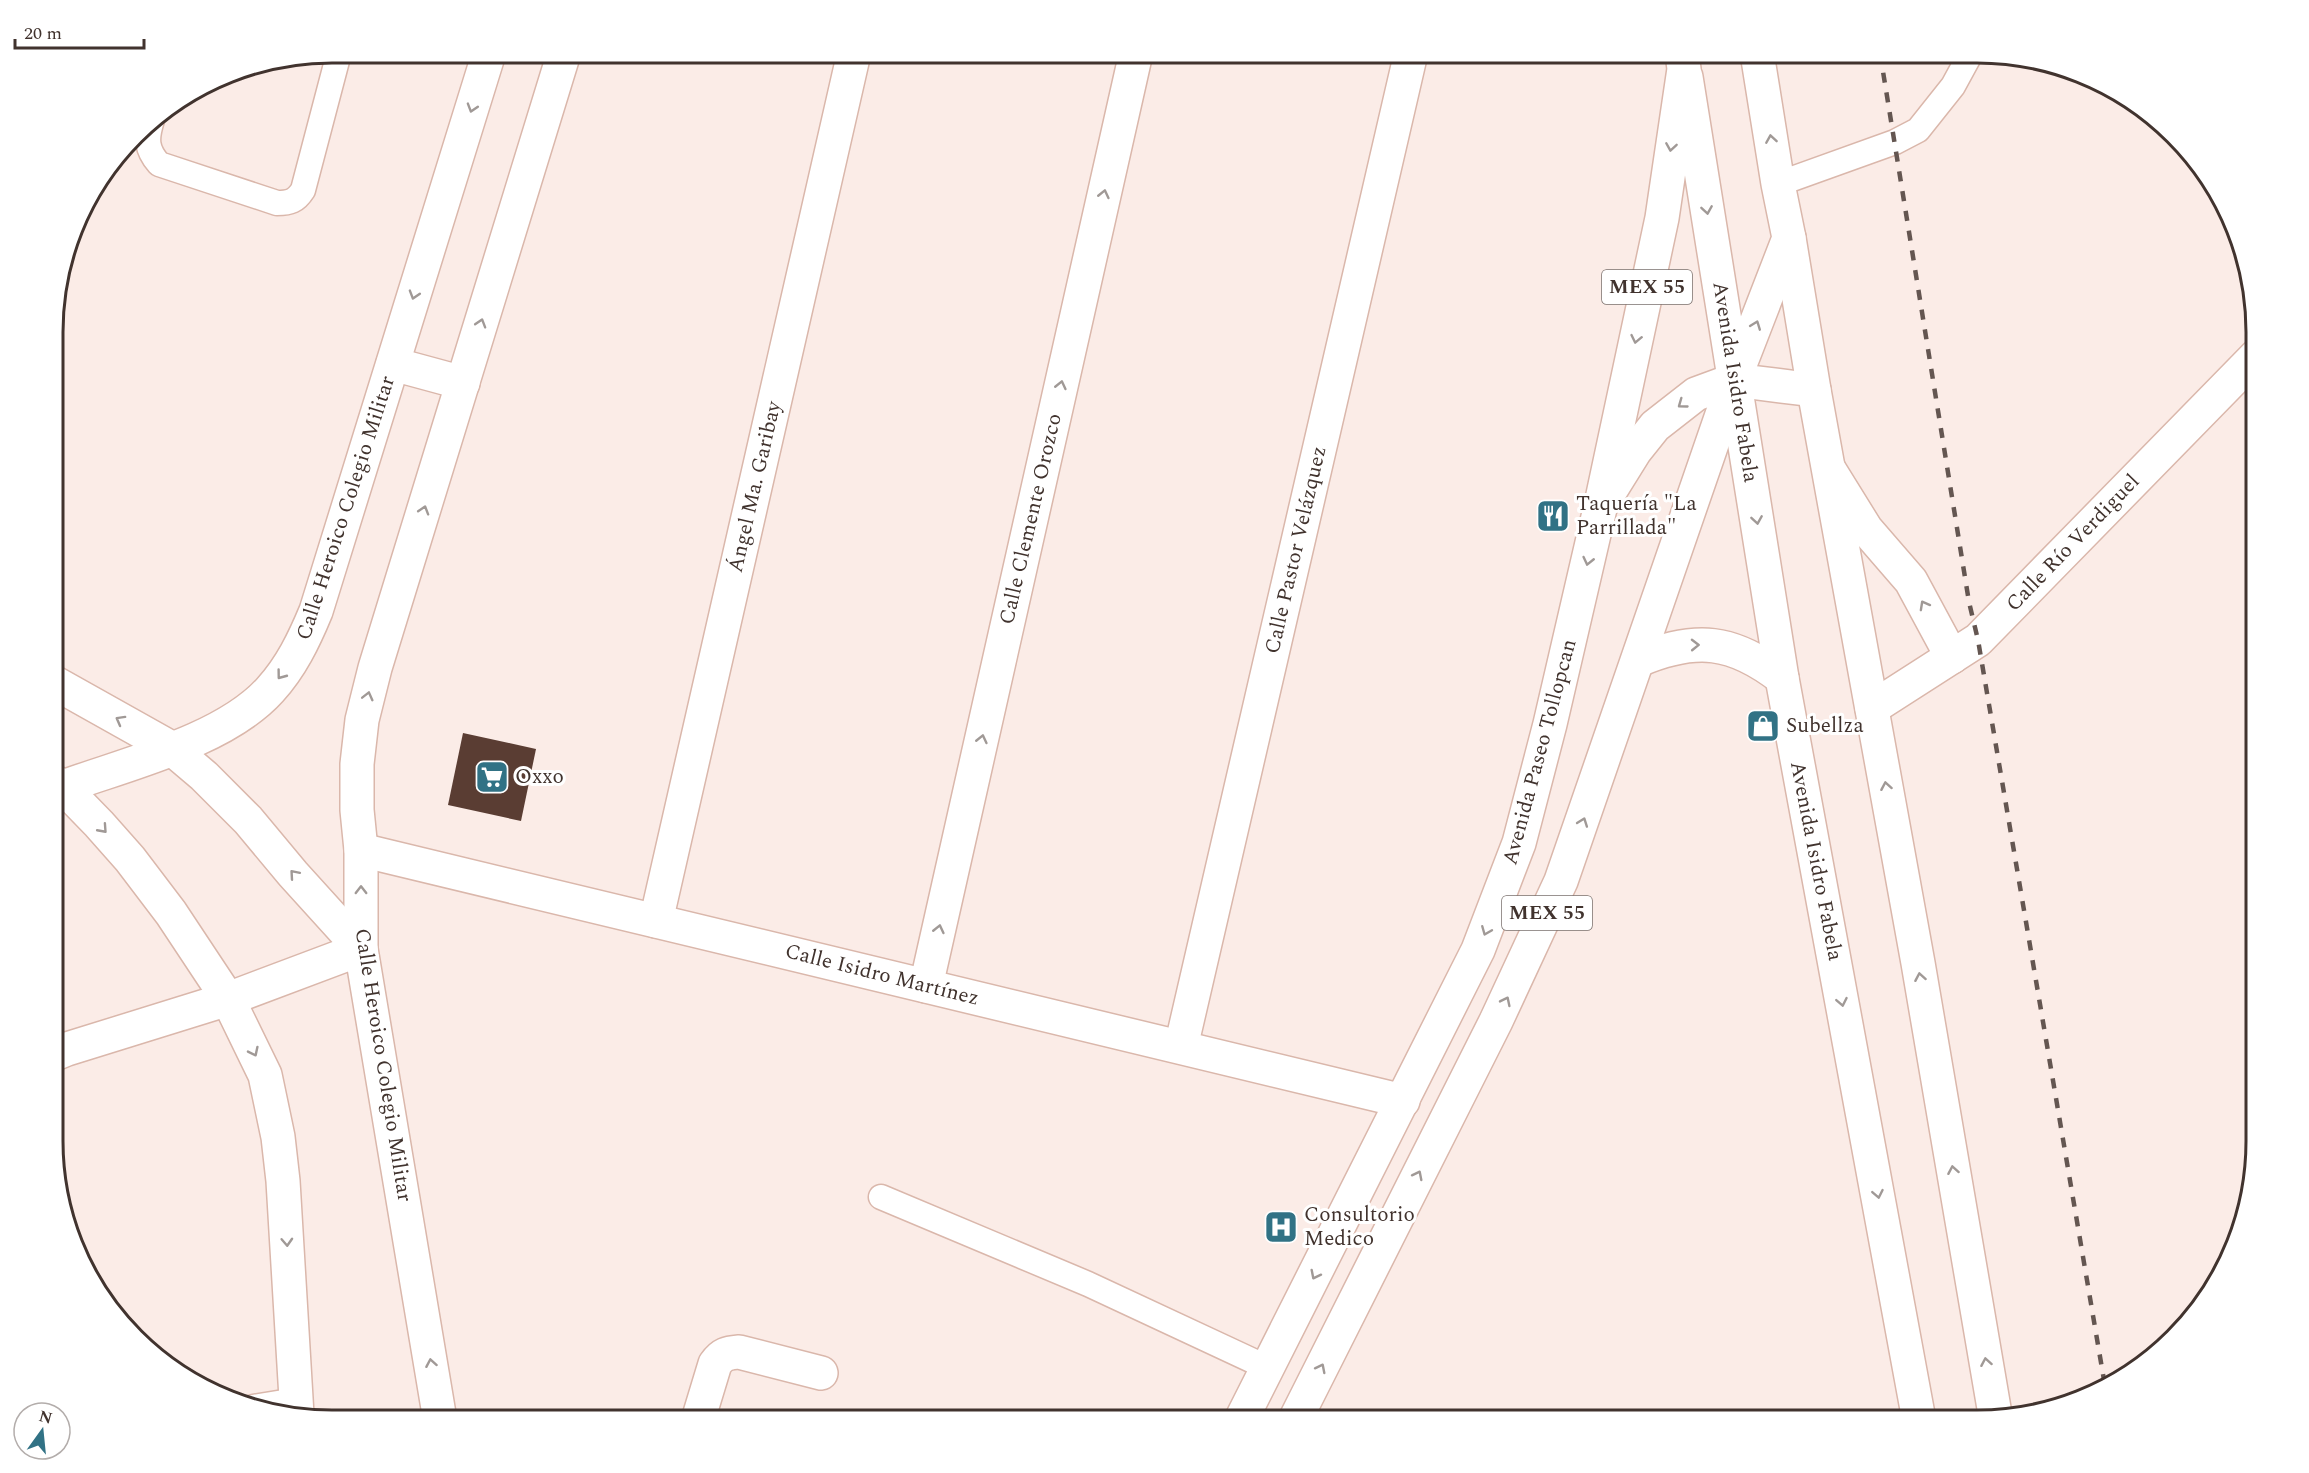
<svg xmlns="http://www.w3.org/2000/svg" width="2309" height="1473" font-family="Spectral,serif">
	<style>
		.building { fill: #5a3d33 }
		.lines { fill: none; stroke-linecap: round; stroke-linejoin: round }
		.lane-casing { stroke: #dab7ab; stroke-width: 27 }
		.street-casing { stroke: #dab7ab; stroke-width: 36 }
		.secondary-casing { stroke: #dab7ab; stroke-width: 36 }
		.primary-casing { stroke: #dab7ab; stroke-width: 36 }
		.highway-casing { stroke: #dab7ab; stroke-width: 36 }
		.lane { stroke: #fff; stroke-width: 24 }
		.street { stroke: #fff; stroke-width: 33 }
		.secondary { stroke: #fff; stroke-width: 33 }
		.primary { stroke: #fff; stroke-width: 33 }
		.highway { stroke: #fff; stroke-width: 33 }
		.rail { stroke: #645651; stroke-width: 4.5; stroke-dasharray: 10 10; stroke-linecap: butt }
		.oneway { stroke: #a09996 }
		.labels { text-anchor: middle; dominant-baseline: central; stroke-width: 6; stroke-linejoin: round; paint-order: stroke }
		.shield { fill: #fff; stroke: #7a706d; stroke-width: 1.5 }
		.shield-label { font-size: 20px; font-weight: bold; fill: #41332e }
		.street-label { font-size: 21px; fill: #41332e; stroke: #fff }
		.poi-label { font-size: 21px; fill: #41332e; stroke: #fff; text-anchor: start }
		.rim { fill: none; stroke: #41332e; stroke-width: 3 }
	</style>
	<rect width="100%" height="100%" fill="#fbece7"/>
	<path class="building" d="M463,733l73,16 -15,72 -73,-16z"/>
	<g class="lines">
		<g class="lane-casing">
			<g id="lane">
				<path d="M152,120c-6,19 -6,29 7,44l118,39c13,0 19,-2 26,-13l36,-137"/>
				<path d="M1778,184l117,-42 23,-12 35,-44 18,-33"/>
				<path d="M881,1197l207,87 180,84"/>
				<path d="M253,1407l43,-7"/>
			</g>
		</g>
		<g class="street-casing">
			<g id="street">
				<path d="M393,364l70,19"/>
				<path d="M55,683l116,65 33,28 44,44 45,54 68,75"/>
				<path d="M1872,708l106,-68 278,-284"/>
				<path d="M55,782l8,5 36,37 31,35 41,54 57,86 37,76 13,62 5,44 14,234"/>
				<path d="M63,787c63,-23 161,-46 207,-97 21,-23 34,-50 46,-79l173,-558"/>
				<path d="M361,850l1042,251"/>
				<path d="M656,921l198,-868"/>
				<path d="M926,986l210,-933"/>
				<path d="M1181,1047l230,-994"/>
				<path d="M55,1054l12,-5 161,-50 133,-50"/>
				<path d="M440,1420l-79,-471v-99l-4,-40v-46l5,-44 13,-52 189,-615"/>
				<path d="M698,1420l17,-56c7,-10 12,-11 24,-12l82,21"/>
			</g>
		</g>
		<g class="secondary-casing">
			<g id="secondary">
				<path d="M1686,77l96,601 137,742"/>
				<path d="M1789,238l25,152 104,573 78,457"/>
			</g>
		</g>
		<g class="primary-casing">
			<g id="primary">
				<path d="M1830,471l36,58 45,52 41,76"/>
				<path d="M1602,504l33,-53 20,-25 41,-32 38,-14 80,10"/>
				<path d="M1639,660c57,-24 94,-20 143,18"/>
			</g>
		</g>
		<g class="highway-casing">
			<g id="highway">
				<path d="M1241,1420l237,-470 41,-107 31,-119 51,-220 61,-286 22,-149 -2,-16"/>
				<path d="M1295,1420l201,-399 65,-140 173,-501 55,-142 -11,-54 -21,-131"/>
			</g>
		</g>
		<use href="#lane" class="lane"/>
		<use href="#street" class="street"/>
		<use href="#secondary" class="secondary"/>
		<use href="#primary" class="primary"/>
		<use href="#highway" class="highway"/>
		<path class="rail" d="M1880,53l89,549 9,38 127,746"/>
	</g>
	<defs><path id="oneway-chevron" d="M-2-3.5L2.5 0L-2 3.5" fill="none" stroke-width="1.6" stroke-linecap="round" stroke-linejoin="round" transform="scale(1.5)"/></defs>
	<g class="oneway">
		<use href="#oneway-chevron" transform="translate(472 108) rotate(107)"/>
		<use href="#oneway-chevron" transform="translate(1771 139) rotate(-99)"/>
		<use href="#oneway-chevron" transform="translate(1671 147) rotate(99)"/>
		<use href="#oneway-chevron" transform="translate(1104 194) rotate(-77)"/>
		<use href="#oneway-chevron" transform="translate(1707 210) rotate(81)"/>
		<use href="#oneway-chevron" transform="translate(414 295) rotate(107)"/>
		<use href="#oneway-chevron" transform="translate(481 323) rotate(-73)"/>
		<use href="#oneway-chevron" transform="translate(1756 325) rotate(-69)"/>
		<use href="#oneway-chevron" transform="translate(1636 339) rotate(102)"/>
		<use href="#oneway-chevron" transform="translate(1061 385) rotate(-77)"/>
		<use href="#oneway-chevron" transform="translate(1682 404) rotate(144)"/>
		<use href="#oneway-chevron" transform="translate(424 510) rotate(-73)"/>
		<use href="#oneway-chevron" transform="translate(1757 520) rotate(81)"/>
		<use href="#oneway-chevron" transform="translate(1588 561) rotate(103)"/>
		<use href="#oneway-chevron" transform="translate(1924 605) rotate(-119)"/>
		<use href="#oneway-chevron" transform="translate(1695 645) rotate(-1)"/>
		<use href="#oneway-chevron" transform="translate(281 675) rotate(127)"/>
		<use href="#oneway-chevron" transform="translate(368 696) rotate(-76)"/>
		<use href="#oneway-chevron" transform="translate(120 720) rotate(-151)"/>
		<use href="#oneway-chevron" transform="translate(982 739) rotate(-77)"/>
		<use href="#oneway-chevron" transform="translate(1886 786) rotate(-100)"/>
		<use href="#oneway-chevron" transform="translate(1583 822) rotate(-70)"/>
		<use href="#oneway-chevron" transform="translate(103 829) rotate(48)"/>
		<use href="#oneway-chevron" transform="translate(294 874) rotate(-131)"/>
		<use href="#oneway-chevron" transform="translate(361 890) rotate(-90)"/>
		<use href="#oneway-chevron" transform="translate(939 929) rotate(-77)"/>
		<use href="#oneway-chevron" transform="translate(1486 931) rotate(112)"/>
		<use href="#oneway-chevron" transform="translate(1920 977) rotate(-100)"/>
		<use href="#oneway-chevron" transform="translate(1506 1001) rotate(-64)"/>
		<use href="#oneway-chevron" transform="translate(1842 1002) rotate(79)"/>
		<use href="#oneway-chevron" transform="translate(254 1052) rotate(64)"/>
		<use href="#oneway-chevron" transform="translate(1953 1170) rotate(-100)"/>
		<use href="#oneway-chevron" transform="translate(1418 1175) rotate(-63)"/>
		<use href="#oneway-chevron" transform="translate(1878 1194) rotate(79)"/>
		<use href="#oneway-chevron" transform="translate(287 1242) rotate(87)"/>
		<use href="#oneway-chevron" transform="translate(1315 1275) rotate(117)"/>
		<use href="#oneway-chevron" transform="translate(1986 1362) rotate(-100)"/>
		<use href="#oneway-chevron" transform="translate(431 1363) rotate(-100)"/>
		<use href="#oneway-chevron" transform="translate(1321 1368) rotate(-63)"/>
	</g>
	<defs>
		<g id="restaurant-square" transform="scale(1.725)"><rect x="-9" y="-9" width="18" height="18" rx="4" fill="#317285" stroke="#fff"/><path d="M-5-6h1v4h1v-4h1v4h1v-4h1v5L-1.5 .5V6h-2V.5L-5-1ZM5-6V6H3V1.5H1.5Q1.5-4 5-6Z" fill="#fff"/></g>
		<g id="shop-square" transform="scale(1.725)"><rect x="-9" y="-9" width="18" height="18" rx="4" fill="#317285" stroke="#fff"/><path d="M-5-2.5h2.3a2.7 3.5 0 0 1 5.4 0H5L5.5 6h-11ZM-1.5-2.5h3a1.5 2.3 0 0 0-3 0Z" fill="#fff"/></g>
		<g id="supermarket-square" transform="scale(1.725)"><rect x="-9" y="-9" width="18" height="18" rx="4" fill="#317285" stroke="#fff"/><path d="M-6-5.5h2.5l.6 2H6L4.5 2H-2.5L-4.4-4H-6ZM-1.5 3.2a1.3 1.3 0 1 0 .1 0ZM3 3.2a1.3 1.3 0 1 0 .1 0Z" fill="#fff"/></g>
		<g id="hospital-square" transform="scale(1.725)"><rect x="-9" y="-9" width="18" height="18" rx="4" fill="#317285" stroke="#fff"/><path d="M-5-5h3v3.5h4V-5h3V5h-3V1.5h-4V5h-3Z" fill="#fff"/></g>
	</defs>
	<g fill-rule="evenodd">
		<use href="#restaurant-square" x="1553" y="516"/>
		<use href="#shop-square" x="1763" y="726"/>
		<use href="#supermarket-square" x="492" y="777"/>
		<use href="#hospital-square" x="1281" y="1227"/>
	</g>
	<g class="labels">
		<g class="shield">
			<rect x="1602" y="270" width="90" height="34" rx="4.5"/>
			<rect x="1502" y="896" width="90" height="34" rx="4.5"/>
		</g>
		<g class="shield-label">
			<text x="1647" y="287">MEX 55</text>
			<text x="1547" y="913">MEX 55</text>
		</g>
		<g class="street-label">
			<text transform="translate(1735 382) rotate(81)">Avenida Isidro Fabela</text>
			<text transform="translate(755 487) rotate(-77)">Ángel Ma. Garibay</text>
			<text transform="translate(346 508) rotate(-72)">Calle Heroico Colegio Militar</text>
			<text transform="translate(1031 519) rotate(-77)">Calle Clemente Orozco</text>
			<text transform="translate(2073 543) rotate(-46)">Calle Río Verdiguel</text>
			<text transform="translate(1296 550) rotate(-77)">Calle Pastor Velázquez</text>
			<text transform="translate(1540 752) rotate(-75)">Avenida Paseo Tollopcan</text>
			<text transform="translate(1816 861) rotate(79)">Avenida Isidro Fabela</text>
			<text transform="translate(882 975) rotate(14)">Calle Isidro Martínez</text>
			<text transform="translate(383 1065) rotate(81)">Calle Heroico Colegio Militar</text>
		</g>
		<g class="poi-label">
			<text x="1576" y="504">Taquería "La<tspan x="1576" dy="24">Parrillada"</tspan></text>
			<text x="1786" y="726">Subellza</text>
			<text x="515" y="777">Oxxo</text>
			<text x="1304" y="1215">Consultorio<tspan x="1304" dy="24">Medico</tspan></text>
		</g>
	</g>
	<path d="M0 0H2309V1473H0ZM332 63H1977A269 269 0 0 1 2246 332V1141A269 269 0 0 1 1977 1410H332A269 269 0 0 1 63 1141V332A269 269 0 0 1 332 63Z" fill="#fff" fill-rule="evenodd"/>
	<path class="rim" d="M332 63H1977A269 269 0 0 1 2246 332V1141A269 269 0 0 1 1977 1410H332A269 269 0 0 1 63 1141V332A269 269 0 0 1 332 63Z"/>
	<g transform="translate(42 1431) rotate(15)"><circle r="28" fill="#ffffff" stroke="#b3adab" stroke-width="1.5"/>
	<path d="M0-4.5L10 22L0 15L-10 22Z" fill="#317285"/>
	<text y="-9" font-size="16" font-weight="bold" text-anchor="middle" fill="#41332e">N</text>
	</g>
	<path d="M15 39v9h129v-9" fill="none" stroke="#41332e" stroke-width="3"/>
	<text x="24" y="39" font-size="18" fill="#41332e" stroke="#ffffff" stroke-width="4.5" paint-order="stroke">20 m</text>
</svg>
